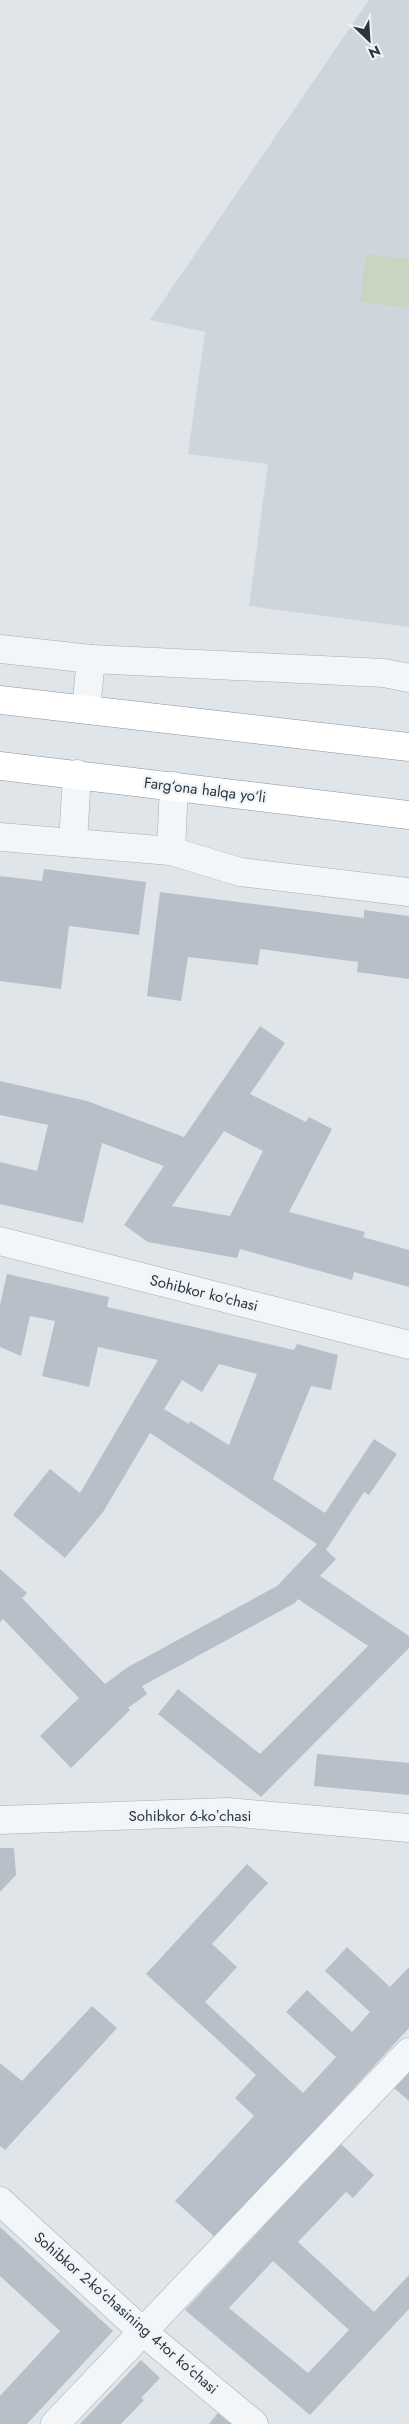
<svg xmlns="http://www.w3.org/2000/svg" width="409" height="2424" font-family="Jost,sans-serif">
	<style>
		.built { fill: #ced5dc }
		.green { fill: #c8d5c1 }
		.building { fill: #b7bfc8; fill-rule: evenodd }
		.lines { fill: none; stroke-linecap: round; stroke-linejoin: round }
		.minor-casing { stroke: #a5adb5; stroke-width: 29 }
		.highway-casing { stroke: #8795a2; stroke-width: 29 }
		.minor { stroke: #f3f6f8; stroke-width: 28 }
		.highway { stroke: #fff; stroke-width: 28 }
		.labels { text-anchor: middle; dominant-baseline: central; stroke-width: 5; stroke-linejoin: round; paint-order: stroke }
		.street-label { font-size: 15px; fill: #283543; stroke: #f0f4f7 }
	</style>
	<rect width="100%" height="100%" fill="#e0e5ea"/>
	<path class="built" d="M369,0h40v627l-160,-21 19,-142 -80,-10 17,-122 -55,-12z"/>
	<path class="green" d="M366,254l43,5v49l-49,-6z"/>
	<g class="building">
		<path d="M44,869l102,13 -7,53 -70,-9 -8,63 -61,-8v-105l42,5z"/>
		<path d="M160,892l204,26v-8l45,6v63l-52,-7 1,-10 -98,-13 -2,16 -70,-8 -7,44 -34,-5z"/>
		<path d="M260,1026l25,17 -35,51 56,28 3,-5 23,12 -43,83 76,20 -2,5 46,13v37l-55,-15 -2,8 -112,-31 -3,9 -89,-16 -24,-17 40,-59 -62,-23 -19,80 -83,-19v-42l37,9 11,-46 -48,-10v-34l87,20 97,36zM224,1131l39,20 -33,65 -58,-10z"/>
		<path d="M7,1274l102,23 -2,10 187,43 3,-6 41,11 -7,35 -20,-4 -38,93 52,34 49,-74 23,15 -28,41 -5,-3 -38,58 10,9 -16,17 89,60v12l-148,149 -103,-83 20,-25 82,65 108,-108 -70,-47 -3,4 -153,83 5,8 -19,14 2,2 -59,58 -31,-32 39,-38 -76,-79 -3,3v-53l27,24 -5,5 83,86 23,-17 149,-81 40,-42 -167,-111 -47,79 -38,46 -52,-43 37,-46 30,24 78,-133 -60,-13 -9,40 -47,-11 13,-55 -25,-5 -9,40 -21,-9v-42zM219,1364l38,10 -28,71 -39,-24 -1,3 -25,-15 18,-29 20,12z"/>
		<path d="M317,1754l92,9v32l-95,-9z"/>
		<path d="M0,1848h14l2,27 -16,17z"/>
		<path d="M247,1864l21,19 -56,61 25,23 -32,35 98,91 33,-36 -50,-45 21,-22 45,42 18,-20 -45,-41 22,-24 43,40 19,-20v61l-193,210 -41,-37 79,-85 -19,-18 21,-23 -110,-101z"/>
		<path d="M92,2006l25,22 -112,122 -5,-4v-83l22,18z"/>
		<path d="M409,2072v29l-15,-13z"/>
		<path d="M341,2144l33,31 -21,23 -7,-6 -48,50 76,70 35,-37v34l-99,106 -125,-105zM273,2261l76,69 -41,43 -79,-65z"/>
		<path d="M0,2227l113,104 -86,93h-27v-28l60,-65 -60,-55z"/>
		<path d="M141,2360l19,18 -19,20 3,2 -23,24h-41z"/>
		<path d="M218,2413l13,11h-22z"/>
	</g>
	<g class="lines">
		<g class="minor-casing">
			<g id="minor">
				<path d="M0,649l91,10 293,14 25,5"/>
				<path d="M86,709l5,-50"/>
				<path d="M0,837l171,14 69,21 169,20"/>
				<path d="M73,843l4,-69"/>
				<path d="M171,851l3,-65"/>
				<path d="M0,1241l409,104"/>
				<path d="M0,1820l227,-8 182,16"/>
				<path d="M0,2201l142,130 112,93"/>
				<path d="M55,2424l354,-372"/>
			</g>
		</g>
		<g class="highway-casing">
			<g id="highway">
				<path d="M0,700l409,47"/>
				<path d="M0,766l409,49"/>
			</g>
		</g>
		<use href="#minor" class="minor"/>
		<use href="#highway" class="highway"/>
	</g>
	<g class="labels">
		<g class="street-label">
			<text transform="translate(205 790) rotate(7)">Farg‘ona halqa yo‘li</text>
			<text transform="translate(204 1293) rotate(14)">Sohibkor ko'chasi</text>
			<text x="190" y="1816">Sohibkor 6-koʼchasi</text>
			<text transform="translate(126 2313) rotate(41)">Sohibkor 2-ko‘chasining 4-tor ko‘chasi</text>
		</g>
	</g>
	<g transform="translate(369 40) rotate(155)" stroke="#f0f4f7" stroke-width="4" paint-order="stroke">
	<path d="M0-4L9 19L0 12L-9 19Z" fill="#283543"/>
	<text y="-8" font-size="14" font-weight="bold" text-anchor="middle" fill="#283543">N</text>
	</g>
</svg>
